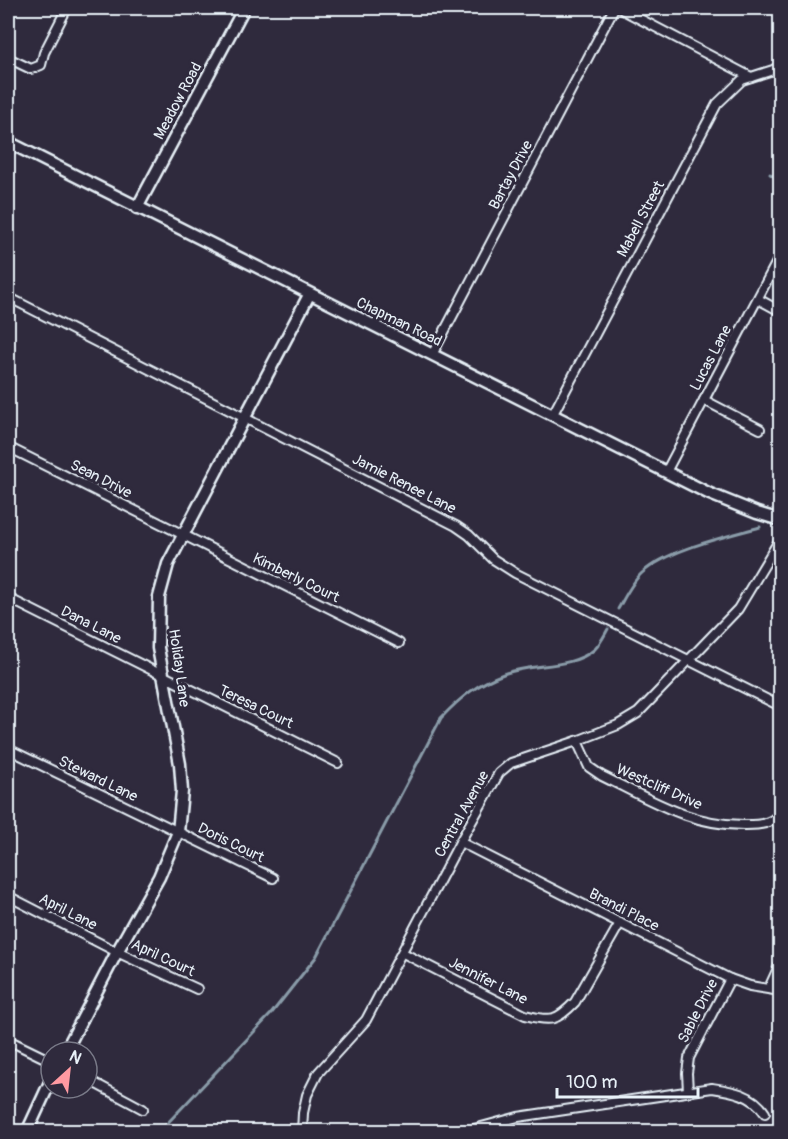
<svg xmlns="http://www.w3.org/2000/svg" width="788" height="1139" font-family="Pangolin,sans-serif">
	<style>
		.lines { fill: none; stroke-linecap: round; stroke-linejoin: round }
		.stream { stroke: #8a9ca9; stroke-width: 3 }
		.minor-casing { stroke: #e8f1f8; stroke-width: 12 }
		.tertiary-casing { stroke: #e8f1f8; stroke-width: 15 }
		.minor { stroke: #2f2a3d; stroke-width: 8 }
		.tertiary { stroke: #2f2a3d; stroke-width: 10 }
		.labels { text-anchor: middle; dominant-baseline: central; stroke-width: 6; stroke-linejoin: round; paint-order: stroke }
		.street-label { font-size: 15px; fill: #e8f1f8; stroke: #2f2a3d }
	</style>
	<rect width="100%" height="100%" fill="#2f2a3d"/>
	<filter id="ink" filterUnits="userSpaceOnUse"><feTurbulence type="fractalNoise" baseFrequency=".0167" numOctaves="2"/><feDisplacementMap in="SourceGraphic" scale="12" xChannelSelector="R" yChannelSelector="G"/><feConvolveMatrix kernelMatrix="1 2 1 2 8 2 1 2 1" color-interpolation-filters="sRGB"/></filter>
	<g filter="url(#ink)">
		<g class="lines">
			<g class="stream">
				<path d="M770,174l10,6"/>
				<path d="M618,609c7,-12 14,-27 24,-36 27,-24 83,-36 118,-46"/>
				<path d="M159,1132l112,-118 45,-57 125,-239c21,-22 36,-34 65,-45 28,-10 66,-4 89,-24 5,-5 9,-13 13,-20"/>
			</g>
			<g class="minor-casing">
				<g id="minor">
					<path d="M619,8l132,69"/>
					<path d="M8,58l23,11 10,-4 3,-12 23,-45"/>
					<path d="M8,297l448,229 13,9 24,24 22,14 265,133"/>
					<path d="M758,299l22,12"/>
					<path d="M432,355l182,-347"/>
					<path d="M704,400l56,29"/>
					<path d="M553,414l164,-310 25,-24 31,-10 7,-4"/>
					<path d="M8,447l391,196"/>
					<path d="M666,472l114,-216"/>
					<path d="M8,598l330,165"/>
					<path d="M577,741l12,26 13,9c47,23 89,50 144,49 15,0 24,-1 34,-11"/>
					<path d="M8,749l265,129"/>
					<path d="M460,842l270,137 20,7 30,5"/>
					<path d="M8,896l109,56 80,37"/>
					<path d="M403,953l122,62c26,7 32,6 50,-13l45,-79"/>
					<path d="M769,988l11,-24"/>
					<path d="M8,1040l43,21"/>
					<path d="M87,1079l56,30"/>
					<path d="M688,1091l-1,-18 2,-15 41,-79"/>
					<path d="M302,1132l1,-19 4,-18 11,-22 48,-53 94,-178 39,-69 12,-10 66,-22 41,-16 20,-12 100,-104 42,-70"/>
					<path d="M463,1132l55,-15 194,-29c20,3 41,6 53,25"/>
				</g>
			</g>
			<g class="tertiary-casing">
				<g id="tertiary">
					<path d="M8,142l702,352 47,19 23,7"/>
					<path d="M137,208l107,-200"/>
					<path d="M65,1052l52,-100 42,-75 19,-45 4,-41 -2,-27 -22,-116 1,-51 9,-33 141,-269"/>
					<path d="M27,1132l24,-52"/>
				</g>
			</g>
			<use href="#minor" class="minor"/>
			<use href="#tertiary" class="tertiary"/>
		</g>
	</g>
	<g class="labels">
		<g class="street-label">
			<text transform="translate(178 101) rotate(-62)">Meadow Road</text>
			<text transform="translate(511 175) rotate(-62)">Bartay Drive</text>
			<text transform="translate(641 219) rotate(-62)">Mabell Street</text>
			<text transform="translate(399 322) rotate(26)">Chapman Road</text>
			<text transform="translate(711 358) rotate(-62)">Lucas Lane</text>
			<text transform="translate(101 479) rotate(27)">Sean Drive</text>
			<text transform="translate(404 484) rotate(27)">Jamie Renee Lane</text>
			<text transform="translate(296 578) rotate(26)">Kimberly Court</text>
			<text transform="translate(91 625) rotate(27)">Dana Lane</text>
			<text transform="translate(179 668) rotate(82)">Holiday Lane</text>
			<text transform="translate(256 707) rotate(26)">Teresa Court</text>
			<text transform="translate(98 779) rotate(26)">Steward Lane</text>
			<text transform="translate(659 787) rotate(24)">Westcliff Drive</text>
			<text transform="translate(462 814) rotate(-61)">Central Avenue</text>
			<text transform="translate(231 843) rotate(26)">Doris Court</text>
			<text transform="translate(624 910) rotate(27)">Brandi Place</text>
			<text transform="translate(68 912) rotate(27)">April Lane</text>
			<text transform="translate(163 958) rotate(25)">April Court</text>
			<text transform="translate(488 981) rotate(27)">Jennifer Lane</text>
			<text transform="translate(698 1011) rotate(-63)">Sable Drive</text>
		</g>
	</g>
	<rect width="788" height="1139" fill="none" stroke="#2f2a3d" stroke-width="30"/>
	<rect x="15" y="15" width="758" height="1109" fill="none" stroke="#e8f1f8" stroke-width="2" filter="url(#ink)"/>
	<g transform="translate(69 1070) rotate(27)"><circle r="28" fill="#2f2a3d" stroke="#797a88" stroke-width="1.5"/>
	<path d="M0-4.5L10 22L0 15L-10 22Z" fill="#ff9aa2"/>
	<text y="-9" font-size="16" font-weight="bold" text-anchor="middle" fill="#e8f1f8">N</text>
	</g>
	<path d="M557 1088v9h141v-9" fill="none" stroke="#e8f1f8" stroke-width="3"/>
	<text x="566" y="1088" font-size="18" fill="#e8f1f8" stroke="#2f2a3d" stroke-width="4.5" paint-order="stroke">100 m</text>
</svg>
